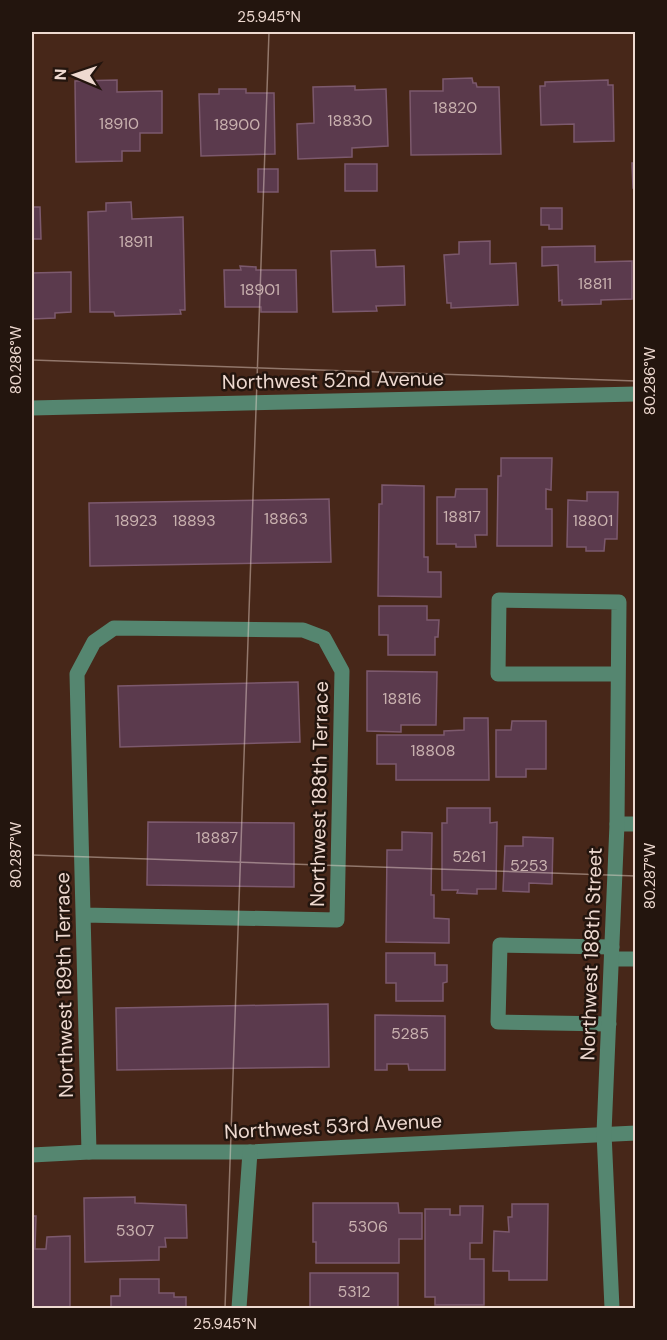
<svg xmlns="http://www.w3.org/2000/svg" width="667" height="1340" font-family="'DM Sans',sans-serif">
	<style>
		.building { fill: #5b3a4d; stroke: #7c596d; stroke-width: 1.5 }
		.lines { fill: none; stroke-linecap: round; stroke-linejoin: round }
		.minor { stroke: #558670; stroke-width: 15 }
		.ticks { fill: none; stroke: #eed9d0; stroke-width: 1.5; stroke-opacity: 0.45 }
		.labels { text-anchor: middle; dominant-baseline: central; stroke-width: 5; stroke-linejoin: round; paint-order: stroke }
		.number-label { font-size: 16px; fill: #c9b1af }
		.street-label { font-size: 20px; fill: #eed9d0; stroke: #23150e }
		.neatline { fill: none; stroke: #eed9d0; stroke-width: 2 }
		.ticks-label { font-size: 15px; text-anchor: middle; fill: #eed9d0 }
	</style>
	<rect width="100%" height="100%" fill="#472719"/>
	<g class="building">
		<path d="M472,78l1,5h3l1,4h22l2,67 -90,1 -1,-64h33v-12z"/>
		<path d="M117,80v12l45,-1v42h-22v18h-18v10l-46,1 -1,-81z"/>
		<path d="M608,80v5h5l1,56 -40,1v-18l-33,1 -1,-39h5v-4z"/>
		<path d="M355,86v4l31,-1 2,57 -36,2v9l-54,2 -1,-35 17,-1 -1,-36z"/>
		<path d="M219,89h27v4h28l1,61 -74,2 -2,-62h20z"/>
		<path d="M632,163h4v25h-3z"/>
		<rect x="345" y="164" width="32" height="27"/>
		<rect x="258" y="169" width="20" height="23"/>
		<path d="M131,202l1,17 51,-2 2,93h-5l1,4 -66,2 -1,-4h-24l-2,-100 18,-1v-8z"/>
		<path d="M32,207h8l1,32h-9z"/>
		<path d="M541,208h21v21h-13v-4h-8z"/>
		<path d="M490,241v23l26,-1 2,42 -67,3v-5h-4l-3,-48 15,-1v-12z"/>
		<path d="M595,246v16l37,-1v38l-31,1v4l-39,1v-5l-3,1 -1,-36 -16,1v-19z"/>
		<path d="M375,250l1,17 28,-1 1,39 -29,1 1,5 -44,1 -2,-61z"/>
		<path d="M240,266l16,1v3h40l1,42h-36v-5h-36l-1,-37h17z"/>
		<path d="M71,272v40l-16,1v5l-23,1v-46z"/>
		<path d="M501,458h51l-1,32 -5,-1v20h6v37h-55l1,-70h3z"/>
		<path d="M382,485l42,1v71h4v15h13v25l-63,-1 1,-92h3z"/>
		<path d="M456,489h31v46h-12l1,12h-20v-3h-19v-47h18z"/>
		<path d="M587,492h31l-1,47h-12l-1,12h-18v-4h-19l1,-47 19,1z"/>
		<path d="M329,499l2,63 -241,4 -1,-63z"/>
		<path d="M379,606h48v14h12l-1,17h-3v18h-47v-20h-9z"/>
		<path d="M367,671l70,1 -1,53h-35v7l-34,-1z"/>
		<path d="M298,682l2,60 -180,5 -2,-61z"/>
		<path d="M464,718h24l1,62h-93v-16h-19v-29h67v-4l20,-1z"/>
		<path d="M512,721h34v48h-20v8h-30v-47h15z"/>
		<path d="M447,808h43v15l7,-1 -1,67h-19v5l-20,-1 1,-3h-16v-67h5z"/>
		<path d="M148,822l146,1v64l-147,-2z"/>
		<path d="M402,832l30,1 -1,62h3v23l15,1v24l-63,-1 1,-92h15z"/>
		<path d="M523,837l30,1 -1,46 -23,-1v9l-26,-1 2,-45h18z"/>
		<path d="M386,953h49v12h12v17l-4,1v18h-47v-18h-10z"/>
		<path d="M328,1004l1,63 -212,3 -1,-62z"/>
		<path d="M375,1015l70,1v54h-36l-1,-6h-21v6h-12z"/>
		<path d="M135,1197v6l51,2 1,33h-22l1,9h-7v13l-74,2 -1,-64z"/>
		<path d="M313,1203h85l1,10h23v26h-23v24h-83v-21h-3z"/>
		<path d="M512,1204h36l-1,76h-38v-9h-16l1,-40 15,1 -1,-15h4z"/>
		<path d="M460,1206h23l-1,37h-12v16h14v46h-49v-8h-10v-88h25v6h10z"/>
		<path d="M32,1216h4l-1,33h11l1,-12 23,-1v72h-38z"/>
		<rect x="310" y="1273" width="88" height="35"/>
		<path d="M120,1279h39v14h15v4h12v11h-75v-12h9z"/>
	</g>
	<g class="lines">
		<g class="minor">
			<path d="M32,408l604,-14"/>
			<path d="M617,824h19"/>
			<path d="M83,915l254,5 5,-249 -18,-33 -21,-8 -189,-2 -20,14 -17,32 12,478"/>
			<path d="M612,959h24"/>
			<path d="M609,1024l-111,-2 2,-77 112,2"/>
			<path d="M32,1155l57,-3h161l386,-19"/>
			<path d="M239,1308l11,-156"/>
			<path d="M612,1308l-8,-175 13,-309 2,-222 -120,-2 -1,74h120"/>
		</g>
	</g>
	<path class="ticks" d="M32,360l604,21M32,855l604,21M225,1308l44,-1276"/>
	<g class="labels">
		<g class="number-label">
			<text x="455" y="107">18820</text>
			<text x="350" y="120">18830</text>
			<text x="119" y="123">18910</text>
			<text x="237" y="124">18900</text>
			<text x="136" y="241">18911</text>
			<text x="595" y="283">18811</text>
			<text x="260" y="289">18901</text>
			<text x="462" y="516">18817</text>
			<text x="286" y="518">18863</text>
			<text x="136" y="520">18923</text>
			<text x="194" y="520">18893</text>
			<text x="593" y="520">18801</text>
			<text x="402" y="698">18816</text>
			<text x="433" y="750">18808</text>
			<text x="217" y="837">18887</text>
			<text x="469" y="856">5261</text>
			<text x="529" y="865">5253</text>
			<text x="410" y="1033">5285</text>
			<text x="368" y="1226">5306</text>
			<text x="135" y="1230">5307</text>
			<text x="354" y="1291">5312</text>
		</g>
		<g class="street-label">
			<text transform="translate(333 380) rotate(-1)">Northwest 52nd Avenue</text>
			<text transform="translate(319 794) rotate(-89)">Northwest 188th Terrace</text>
			<text transform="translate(591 954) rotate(-88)">Northwest 188th Street</text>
			<text transform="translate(64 985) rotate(-91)">Northwest 189th Terrace</text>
			<text transform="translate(333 1126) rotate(-3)">Northwest 53rd Avenue</text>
		</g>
	</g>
	<rect width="667" height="1340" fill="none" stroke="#23150e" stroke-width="66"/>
	<g transform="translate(75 75) rotate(272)" stroke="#23150e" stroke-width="4.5" paint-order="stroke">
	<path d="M0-4.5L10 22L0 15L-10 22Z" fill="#eed9d0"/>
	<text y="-9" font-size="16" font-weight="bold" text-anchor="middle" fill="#eed9d0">N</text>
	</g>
	<rect x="33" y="33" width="601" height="1274" class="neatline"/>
	<g class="ticks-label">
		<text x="269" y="22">25.945°N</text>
		<text transform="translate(16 360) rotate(-90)" y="5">80.286°W</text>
		<text transform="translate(650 381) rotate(-90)" y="5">80.286°W</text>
		<text transform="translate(16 855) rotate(-90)" y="5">80.287°W</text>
		<text transform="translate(650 876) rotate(-90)" y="5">80.287°W</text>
		<text x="225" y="1329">25.945°N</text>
	</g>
</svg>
